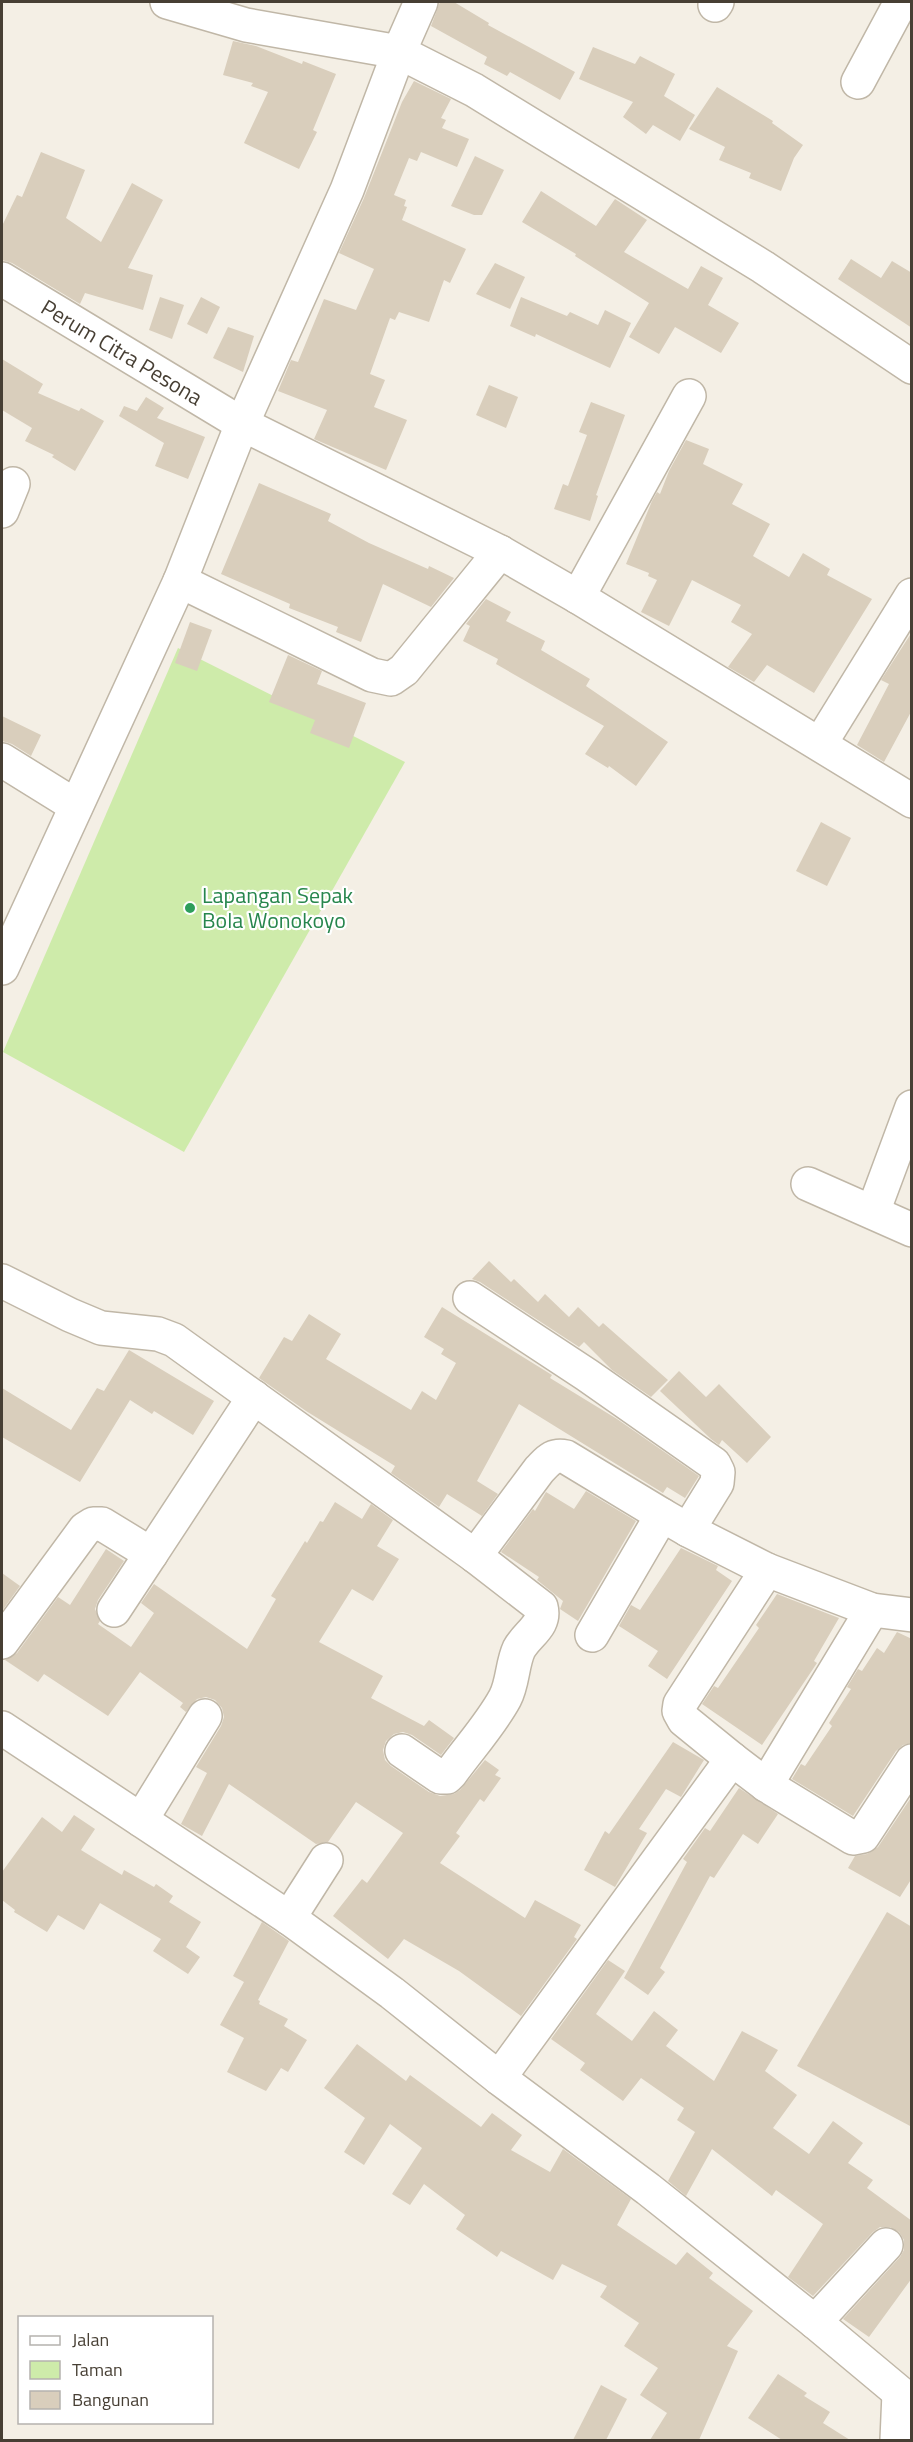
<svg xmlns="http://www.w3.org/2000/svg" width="913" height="2442" font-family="'Titillium Web',sans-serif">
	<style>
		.green { fill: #ceebaa }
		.building { fill: #d9cebc }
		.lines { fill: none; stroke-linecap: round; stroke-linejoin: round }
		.minor-casing { stroke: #c0b7a7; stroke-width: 36 }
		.minor { stroke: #fff; stroke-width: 33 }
		.leisure-dot { fill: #2e9e5b; stroke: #fff; stroke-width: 2 }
		.labels { text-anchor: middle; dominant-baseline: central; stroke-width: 4.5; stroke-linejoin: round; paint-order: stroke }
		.street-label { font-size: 22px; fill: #473f34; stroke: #fff }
		.leisure-label { font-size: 22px; fill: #27864d; stroke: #fff; text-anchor: start }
	</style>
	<rect width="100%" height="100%" fill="#f4efe5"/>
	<path class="green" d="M178,648l227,114 -221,390 -181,-100z"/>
	<g class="building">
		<path d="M440,2h14l35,21 -1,2 87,47 -15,28 -50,-28 -3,4 -23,-12 3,-7 -56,-31z"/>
		<path d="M233,41l23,5 46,18 1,-3 33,13 -23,56 4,2 -18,37 -55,-26 24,-51 -17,-6 2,-3 -30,-8z"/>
		<path d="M593,47l42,17 5,-8 35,18 -11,22 31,19 -15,26 -27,-16 -7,9 -23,-17 10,-15 -54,-23z"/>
		<path d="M414,81l37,18 -10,19 5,2 -4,8 27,11 -12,28 -36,-15 -4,9 -8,-3 -15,37 12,5 -2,6 3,1 -5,13 64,29 -16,34 -6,-3 -15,42 -30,-10 -4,8 -5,-2 -20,56 15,6 -11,27 33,13 -21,50 -72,-31 13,-29 -49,-19 13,-31 7,2 26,-63 32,11 18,-41 -35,-16 25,-55 38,-96z"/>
		<path d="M717,87l56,34 -1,2 31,22 -9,13 -13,33 -32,-13 2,-5 -32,-13 6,-13 -36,-18z"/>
		<path d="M41,152l44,18 -19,48 35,24 31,-59 31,17 -35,68 25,7 -10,35 -58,-17 -5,11 -68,-41 -10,-3v-34l15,-31 5,2z"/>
		<path d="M475,156l29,14 -22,45h-8l-23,-9z"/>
		<path d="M541,191l55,35 19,-27 32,21 -23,32 64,37 13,-23 22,12 -15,27 31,18 -18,30 -46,-26 -16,27 -30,-17 20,-34 -74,-47 1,-2 -54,-32z"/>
		<path d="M851,259l30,19 11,-17 20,12v55l-74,-49z"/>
		<path d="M495,263l30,14 -15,32 -34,-15z"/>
		<path d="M160,297l24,8 -12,34 -23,-9z"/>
		<path d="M201,297l19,10 -13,27 -20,-10z"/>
		<path d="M521,297l46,19 3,-4 28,13 7,-15 26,13 -21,45 -74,-34 -1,3 -25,-11z"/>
		<path d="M228,327l26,9 -11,36 -30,-14z"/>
		<path d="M2,359l41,25 -5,9 41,18 2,-3 23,13 -29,50 -23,-14 2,-2 -29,-14 7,-13 -30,-18z"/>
		<path d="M489,385l29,12 -12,31 -30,-13z"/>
		<path d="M146,397l18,11 -7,10 48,19 -17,42 -33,-13 9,-23 -45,-27 5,-10 13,5z"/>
		<path d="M591,402l34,13 -29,80 2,1 -8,25 -36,-12 9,-25 5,2 19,-51 -8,-3z"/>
		<path d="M686,440l23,9 -6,15 40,20 -11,20 38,20 -17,32 36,21 14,-24 27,16 -3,6 45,24 -58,94 -47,-28 -13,17 -26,-15 24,-33 -21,-12 10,-17 -49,-25 -23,46 -28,-14 16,-32 -9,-4 1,-3 -23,-9 26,-63 5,-9 3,2 9,-23z"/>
		<path d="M259,483l72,31 -3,7 41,22 59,26 1,-3 25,12 -23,29 -48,-23 -22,58 -25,-10 2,-5 -49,-19 1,-4 -69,-30z"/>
		<path d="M486,599l25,13 -5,9 39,20 -4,9 49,29 -4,7 82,56 -32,44 -27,-20 -1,2 -23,-14 19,-28 -108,-62 2,-5 -35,-18 7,-15 -4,-2z"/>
		<path d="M190,622l22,8 -15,41 -22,-8z"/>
		<path d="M912,632v78l-28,52 -27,-17 32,-61 -8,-4z"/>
		<path d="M288,655l34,16 -5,13 49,19 -17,45 -39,-15 5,-13 -46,-18z"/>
		<path d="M2,716l39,19 -10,21 -19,-12 -10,-3z"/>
		<path d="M821,822l30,16 -24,48 -31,-15z"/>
		<path d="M489,1261l22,21 3,-3 24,23 7,-8 24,23 9,-10 21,20 4,-4 65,57 -17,17 -39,-27 -28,-28 -5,5 -99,-65 -8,-3z"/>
		<path d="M442,1307l110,68 -2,3 67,41 82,57 -14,22 -18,-11 -4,6 -144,-89 -42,77 21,13 -16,22 -35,-22 -8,13 -48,-34 4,-7 -89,-55 -47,-33 25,-41 8,4 17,-27 32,20 -15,25 85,51 11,-19 14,9 20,-37 -15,-9 3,-5 -20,-12z"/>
		<path d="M129,1350l85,51 -21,34 -39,-24 -2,3 -22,-14 -50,82 -78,-45v-49l69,42 26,-42 7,3z"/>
		<path d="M679,1371l27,26 13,-13 52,53 -24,26 -25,-23 -3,5 -8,-6 -51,-48z"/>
		<path d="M586,1491l50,30 -58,100 -18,-12 3,-8 -26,-21 2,-3 -38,-25 32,-43 2,2 11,-19 28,17z"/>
		<path d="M335,1502l27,17 9,-15 22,16 -16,26 22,13 -26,42 -21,-12 -33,53 64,34 -12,22 53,28 5,-6 25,18 -13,17 -29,-20 -9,-3 -9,2 -8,7 -3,9 2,10 6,6 38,26 11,4 14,-2 6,-4 25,-30 14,10 -4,5 6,3 -17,24 -4,-3 -24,34 4,3 -20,27 85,55 10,-18 46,25 -7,12 3,2 -56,77 -62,-45 -55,-32 -16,20 -55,-43 29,-37 5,4 36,-50 -47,-31 -28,40 -12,2 -87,-60 -27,52 -21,-12 26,-51 -11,-6 25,-41 3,-9 -2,-9 -7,-8 -9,-3 -9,2 -11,13 -6,-5 3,-4 -43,-31 -32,44 -64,-42 -6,8 -33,-22 12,-7 41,-56 12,8 36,-56 18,12 -26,39 -3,9 5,12 -2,3 33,23 23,-34 -13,-10 13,-19 93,65 29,-50 -5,-3 34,-55 2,2 13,-22 3,1z"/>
		<path d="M681,1548l37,18 -2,4 16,11 -65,98 -19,-13 10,-15 -39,-25 12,-21 9,5z"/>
		<path d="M2,1573l18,13 -18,25z"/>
		<path d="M777,1594l62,24 -25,43 3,2 -55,82 -60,-41 12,-18 4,2 41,-60 -3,-3z"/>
		<path d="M897,1632l15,7v104l-9,2 -7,6 -43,65 -61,-37 9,-15 4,2 27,-40 -3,-3 22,-34 -4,-2 11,-18 4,2 15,-23 7,5z"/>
		<path d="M673,1742l31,18 -23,37 -15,-8 -27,40 8,4 -32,54 -31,-17 21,-39 4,3z"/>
		<path d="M739,1788l39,26 -20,30 -15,-10 -29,44 -4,-2 -50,92 5,4 -17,23 -24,-17 63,-116 -4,-3 22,-31 5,3z"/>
		<path d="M912,1796v82l-12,19 -52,-29 7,-12 12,-2 11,-7z"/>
		<path d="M74,1815l21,14 -14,21 41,25 2,-5 30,17 2,-3 17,12 -4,6 32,20 -15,25 14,10 -12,17 -35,-23 8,-12 -61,-36 -16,27 -26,-15 -11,17 -33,-20 1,-2 -13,-10v-28l40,-55 20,15z"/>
		<path d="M887,1912l25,15v200l-115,-61z"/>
		<path d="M262,1922l27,19 -31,59 2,1 -1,3 29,15 -4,7 23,14 -19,32 -7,-4 -15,23 -39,-19 17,-34 -24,-13 24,-43 -11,-6z"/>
		<path d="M608,1960l17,11 -29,43 36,27 22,-30 24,19 -12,16 48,35 28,-50 36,19 -13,21 32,24 -24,33 36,26 24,-33 30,22 -15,20 25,17 -6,8 45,33v57l-43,59 -26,-18 57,-62 4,-7v-10l-5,-8 -9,-5h-10l-7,5 -60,64 -25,-19 35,-53 -47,-34 -4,6 -60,-47 -26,47 -18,-15 27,-49 -18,-12 7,-12 -43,-30 -18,23 -43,-31 5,-7 -34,-24z"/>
		<path d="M357,2044l49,37 4,-6 71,52 11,-14 30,22 -11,15 39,22 13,-23 68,50 -14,26 59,40 11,-13 26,21 -4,5 44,33 -26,35 11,5 -39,89h-49l17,-27 -27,-18 18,-27 -34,-22 15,-23 -39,-26 7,-11 -45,-22 -9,16 -52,-29 -4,6 -41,-28 9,-14 -41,-31 -14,21 -18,-11 30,-46 -32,-24 -26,41 -20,-13 21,-34 -41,-30z"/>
		<path d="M778,2374l29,19 -3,3 26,16 -7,11 27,17h-68l-34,-22z"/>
		<path d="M601,2385l26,14 -21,41h-33z"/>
	</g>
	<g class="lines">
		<g class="minor-casing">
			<g id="minor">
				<path d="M167,2l79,23 153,27 75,38 289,177 149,100"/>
				<path d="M715,5l2,-3"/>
				<path d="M858,82l43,-80"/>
				<path d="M2,279l240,145 258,128 78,45 334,204"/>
				<path d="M2,511l11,-27"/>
				<path d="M180,581l192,94 19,4 13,-9 96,-118"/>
				<path d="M578,597l111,-201"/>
				<path d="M820,744l92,-149"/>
				<path d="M2,760l74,46"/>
				<path d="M2,968l178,-387 62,-157 105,-234 52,-138 22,-50"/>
				<path d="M808,1184l104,46"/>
				<path d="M873,1212l39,-105"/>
				<path d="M2,1281l68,34 31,13 57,6 16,6 301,216 66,51c5,19 -13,26 -22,42 -7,15 -6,34 -14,49 -14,26 -36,50 -54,75l-4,4h-7l-38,-26"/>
				<path d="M470,1298l117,77 127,89 4,8 -1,11 -29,47 -26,-15 -70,120"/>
				<path d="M688,1530l79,40"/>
				<path d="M475,1556l64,-86c9,-9 13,-16 27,-13l96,58"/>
				<path d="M114,1610l37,-56"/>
				<path d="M2,1642l83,-113 8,-5h9l49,30 103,-157"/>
				<path d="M2,1728l287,190 103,75 107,85 149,111 167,133 97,81"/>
				<path d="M732,1759l-48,-39 -5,-9 1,-7 87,-134 105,40 40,5"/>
				<path d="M766,1785l106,-175"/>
				<path d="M141,1820l64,-104"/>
				<path d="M289,1918l37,-58"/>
				<path d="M499,2078l233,-319 34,26 87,53 10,-2 49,-75"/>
				<path d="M815,2322l71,-77"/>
				<path d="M897,2440l2,-47"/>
			</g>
		</g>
		<use href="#minor" class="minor"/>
	</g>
	<circle class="leisure-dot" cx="190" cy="908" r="6"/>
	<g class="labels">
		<g class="street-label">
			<text transform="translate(122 352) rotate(31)">Perum Citra Pesona</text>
		</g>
		<g class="leisure-label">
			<text x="202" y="895">Lapangan Sepak<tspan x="202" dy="25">Bola Wonokoyo</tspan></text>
		</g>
	</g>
	<rect width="913" height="2442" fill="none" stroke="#473f34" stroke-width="6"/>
	<rect x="18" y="2316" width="195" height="108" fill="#ffffff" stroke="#b5b2ae" stroke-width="1.5"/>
	<rect x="30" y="2336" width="30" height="9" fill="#ffffff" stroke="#b5b2ae" stroke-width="1.5"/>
	<text x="72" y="2346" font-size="18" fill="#473f34">Jalan</text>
	<rect x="30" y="2361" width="30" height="18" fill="#ceebaa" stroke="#b5b2ae" stroke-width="1.5"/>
	<text x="72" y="2376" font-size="18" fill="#473f34">Taman</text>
	<rect x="30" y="2391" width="30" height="18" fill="#d9cebc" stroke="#b5b2ae" stroke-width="1.5"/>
	<text x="72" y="2406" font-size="18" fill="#473f34">Bangunan</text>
</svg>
